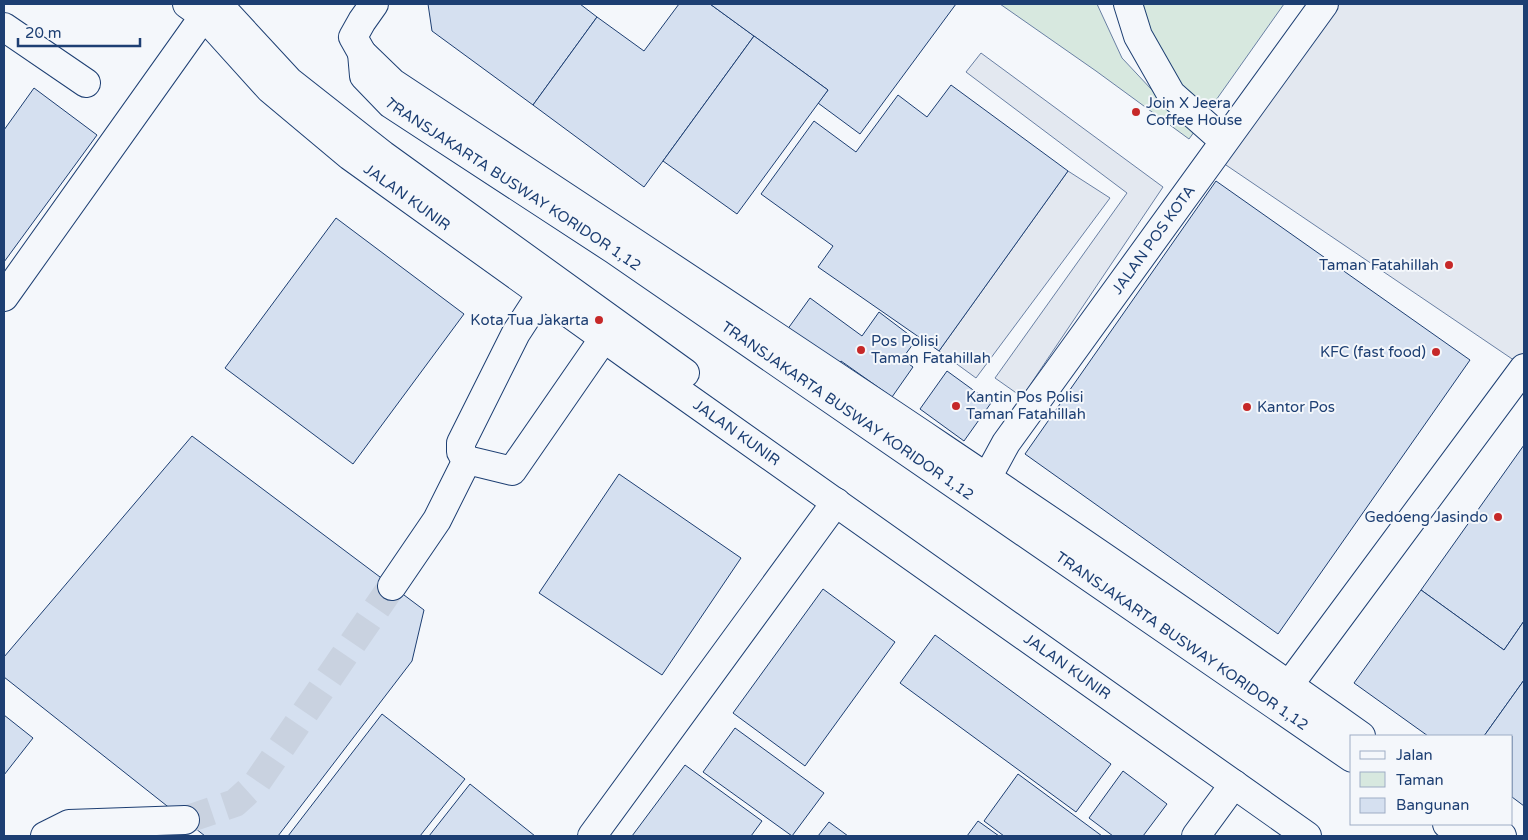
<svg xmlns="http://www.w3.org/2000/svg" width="1528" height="840" font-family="'Varela Round',sans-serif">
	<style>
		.green { fill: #d7e8df; stroke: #687fa3 }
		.parking { fill: #e3e8f0; stroke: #687fa3 }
		.building { fill: #d5e0f0; stroke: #1d3f73 }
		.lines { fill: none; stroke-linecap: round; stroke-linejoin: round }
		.minor-tunnel { stroke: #c9d2e0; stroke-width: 28; stroke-dasharray: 28 14; stroke-linecap: butt }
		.minor-casing { stroke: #1d3f73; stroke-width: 30 }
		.major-casing { stroke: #1d3f73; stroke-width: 30 }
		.minor { stroke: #f4f7fb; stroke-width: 28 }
		.major { stroke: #f4f7fb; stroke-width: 28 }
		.poi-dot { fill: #c62828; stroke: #f4f7fb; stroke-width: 2 }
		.labels { text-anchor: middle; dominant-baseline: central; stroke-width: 4; stroke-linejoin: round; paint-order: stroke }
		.poi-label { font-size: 15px; fill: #1d3f73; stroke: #f4f7fb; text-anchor: start }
		.street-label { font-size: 15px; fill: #1d3f73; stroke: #f4f7fb }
	</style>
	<rect width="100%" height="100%" fill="#f4f7fb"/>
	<g class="green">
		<path d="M1000,4h97l25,54 45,48 30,22 -8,11 -93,-68z"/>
		<path d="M1139,4h145l-75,106 -28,-25 -34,-52z"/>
	</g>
	<g class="parking">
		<path d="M1339,4h185v363l-301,-204z"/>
		<path d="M981,53l182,134 -141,210 -27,-19 132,-185 -161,-121z"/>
		<path d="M1068,171l42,27 -134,180 -37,-27z"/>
	</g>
	<g class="building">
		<path d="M428,4h152l17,13 -64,88 -101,-74z"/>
		<path d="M679,4h31l44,32 -110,151 -111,-82 64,-88 47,34z"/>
		<path d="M710,4h246l-96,130 -42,-31 10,-13z"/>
		<path d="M754,36l74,54 -91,124 -74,-53z"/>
		<path d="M951,85l117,86 -129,180 -121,-84 15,-21 -72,-52 53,-73 42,31 42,-57 29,22z"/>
		<path d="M34,88l63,47 -93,127v-132z"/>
		<path d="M1216,181l254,179 -192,274 -253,-180z"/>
		<path d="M336,218l128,96 -111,150 -128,-96z"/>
		<path d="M810,298l52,38 17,-24 37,28 -14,19 11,8 -21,30 -51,-36 -5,6 -49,-37z"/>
		<path d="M947,371l44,32 -27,38 -44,-32z"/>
		<path d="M192,436l232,174 -12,51 -134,175h-73l-201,-159v-20z"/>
		<path d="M1524,445v176l-20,29 -83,-60z"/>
		<path d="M619,474l122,84 -79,117 -123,-82z"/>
		<path d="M823,589l72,53 -90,124 -72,-53z"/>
		<path d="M1421,590l83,60 20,-29v59l-40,56h-56l-74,-53z"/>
		<path d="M935,635l176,129 -35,48 -176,-129z"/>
		<path d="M1524,680v126l-12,-9v-61h-28z"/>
		<path d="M382,714l83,65 -45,57h-132z"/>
		<path d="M4,715l29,23 -29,37z"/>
		<path d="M735,728l89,65 -32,43 -89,-64z"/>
		<path d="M685,765l77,56 -11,15h-119z"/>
		<path d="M1123,771l44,33 -24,32h-30l-24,-18z"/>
		<path d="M1018,774l84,62h-98l-20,-15z"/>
		<path d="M470,784l65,52h-106z"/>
		<path d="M978,821l21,15h-32z"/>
		<path d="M829,822l19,14h-30z"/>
	</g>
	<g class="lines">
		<path class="minor-tunnel" d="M185,820l50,-17 21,-19 136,-198"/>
		<g class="minor-casing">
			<g id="minor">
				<path id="s1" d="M187,4l17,12 66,73 80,67 287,206 670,474"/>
				<path d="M218,4l71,77 94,74 302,218"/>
				<path d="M1128,4l10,32 33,58 53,47"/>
				<path d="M4,27l82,56"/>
				<path id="s2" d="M362,53l2,23 27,28 222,145 739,509"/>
				<path d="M542,293l-26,40 -55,110v9l6,8 45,11 92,-133"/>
				<path d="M4,297l200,-281"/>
				<path id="s3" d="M987,478l19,-35 318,-439"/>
				<path d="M392,586l45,-66 30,-60"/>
				<path d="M1289,685l235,-317"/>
				<path d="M1447,824l19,12"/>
				<path d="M45,836l24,-12 116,-4"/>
				<path d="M592,836l244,-334"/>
				<path d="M1196,836l38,-52"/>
			</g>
		</g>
		<g class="major-casing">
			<g id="major">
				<path d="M374,4l-12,17 -9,16 9,16 31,30c325,215 651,428 968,653"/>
				<path d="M1484,824l18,12"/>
			</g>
		</g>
		<use href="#minor" class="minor"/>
		<use href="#major" class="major"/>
	</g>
	<g class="poi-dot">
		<circle cx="1136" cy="112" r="5"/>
		<circle cx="1449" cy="265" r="5"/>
		<circle cx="599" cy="320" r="5"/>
		<circle cx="861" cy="350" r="5"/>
		<circle cx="1436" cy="352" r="5"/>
		<circle cx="956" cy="406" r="5"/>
		<circle cx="1247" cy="407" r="5"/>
		<circle cx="1498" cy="517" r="5"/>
	</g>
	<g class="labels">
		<g class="poi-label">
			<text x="1146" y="103">Join X Jeera<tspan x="1146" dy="17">Coffee House</tspan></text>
			<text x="1439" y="265" text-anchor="end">Taman Fatahillah</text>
			<text x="589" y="320" text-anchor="end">Kota Tua Jakarta</text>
			<text x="871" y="341">Pos Polisi<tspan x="871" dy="17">Taman Fatahillah</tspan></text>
			<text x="1426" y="352" text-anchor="end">KFC (fast food)</text>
			<text x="966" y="397">Kantin Pos Polisi<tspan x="966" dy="17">Taman Fatahillah</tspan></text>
			<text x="1257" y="407">Kantor Pos</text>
			<text x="1488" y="517" text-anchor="end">Gedoeng Jasindo</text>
		</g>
		<g class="street-label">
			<text stroke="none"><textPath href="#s2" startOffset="208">TRANSJAKARTA BUSWAY KORIDOR 1,12</textPath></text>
			<text stroke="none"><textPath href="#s1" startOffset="294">JALAN KUNIR</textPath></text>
			<text stroke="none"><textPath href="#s3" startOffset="291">JALAN POS KOTA</textPath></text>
			<text stroke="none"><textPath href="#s2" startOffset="612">TRANSJAKARTA BUSWAY KORIDOR 1,12</textPath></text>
			<text stroke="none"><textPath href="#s1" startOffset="699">JALAN KUNIR</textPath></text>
			<text stroke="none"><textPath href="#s2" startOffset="1018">TRANSJAKARTA BUSWAY KORIDOR 1,12</textPath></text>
			<text stroke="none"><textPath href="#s1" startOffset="1104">JALAN KUNIR</textPath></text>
		</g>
	</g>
	<rect width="1528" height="840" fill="none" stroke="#1d3f73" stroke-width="10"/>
	<rect x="1350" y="735" width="162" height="90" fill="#f4f7fb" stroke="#9eadc5"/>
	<rect x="1360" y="751" width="25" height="8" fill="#f4f7fb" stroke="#9eadc5"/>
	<text x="1396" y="760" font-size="15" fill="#1d3f73">Jalan</text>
	<rect x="1360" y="772" width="25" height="15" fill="#d7e8df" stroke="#9eadc5"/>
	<text x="1396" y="785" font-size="15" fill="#1d3f73">Taman</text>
	<rect x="1360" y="798" width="25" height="15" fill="#d5e0f0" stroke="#9eadc5"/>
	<text x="1396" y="810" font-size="15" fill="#1d3f73">Bangunan</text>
	<path d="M18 38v8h122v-8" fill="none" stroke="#1d3f73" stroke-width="2.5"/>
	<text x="25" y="38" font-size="15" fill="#1d3f73" stroke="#f4f7fb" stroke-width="4" paint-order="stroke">20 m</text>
</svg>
